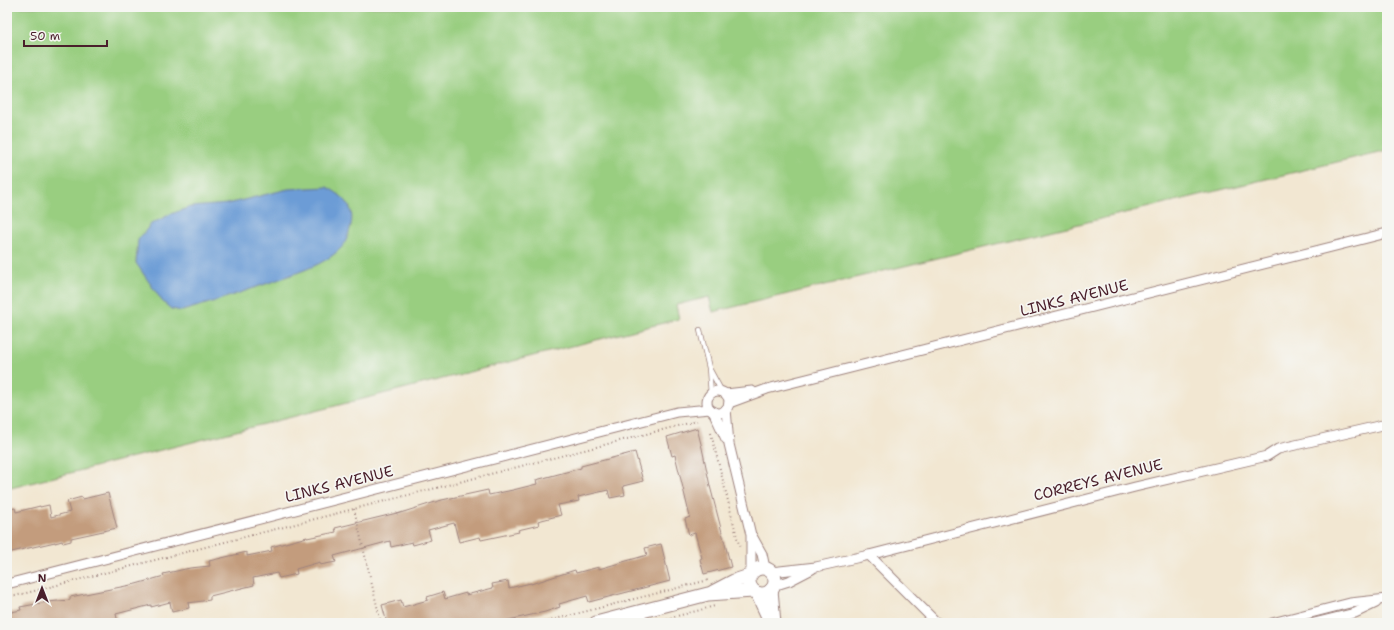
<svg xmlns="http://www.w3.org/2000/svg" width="1394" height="630" font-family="'Shantell Sans',sans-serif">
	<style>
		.green { fill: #99ce80; stroke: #727656 }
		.water { fill: #6c9cd6; stroke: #5b5e80 }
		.building { fill: #c39c7d }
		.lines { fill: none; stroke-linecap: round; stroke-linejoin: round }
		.lane-casing { stroke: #9e837e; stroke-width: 6 }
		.street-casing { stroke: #9e837e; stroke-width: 11 }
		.secondary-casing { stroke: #9e837e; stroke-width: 15 }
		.path { stroke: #9e837e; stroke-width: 2; stroke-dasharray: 1 3; stroke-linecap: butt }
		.lane { stroke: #fff; stroke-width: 4.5 }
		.street { stroke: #fff; stroke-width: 9 }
		.secondary { stroke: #fff; stroke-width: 13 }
		.labels { text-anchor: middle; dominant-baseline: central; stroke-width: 3.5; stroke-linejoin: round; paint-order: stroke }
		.street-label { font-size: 15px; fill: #4a1f2b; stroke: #f6f6f2 }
	</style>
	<rect width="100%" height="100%" fill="#f6f6f2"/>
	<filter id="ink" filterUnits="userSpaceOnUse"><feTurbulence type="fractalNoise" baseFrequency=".025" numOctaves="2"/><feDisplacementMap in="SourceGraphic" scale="8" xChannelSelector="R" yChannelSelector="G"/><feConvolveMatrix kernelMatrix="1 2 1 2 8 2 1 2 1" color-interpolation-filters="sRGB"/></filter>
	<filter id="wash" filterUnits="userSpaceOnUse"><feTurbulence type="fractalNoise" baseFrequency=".012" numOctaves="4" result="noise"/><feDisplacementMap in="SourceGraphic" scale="16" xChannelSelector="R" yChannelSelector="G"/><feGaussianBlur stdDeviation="0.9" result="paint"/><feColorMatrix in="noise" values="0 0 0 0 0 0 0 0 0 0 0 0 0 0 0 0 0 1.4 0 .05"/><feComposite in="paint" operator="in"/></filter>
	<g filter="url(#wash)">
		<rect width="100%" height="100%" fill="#f2e7d2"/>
		<path class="green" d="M7,7h1380v143l-674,162 -4,-15 -33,8 3,14 -672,170z"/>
		<path class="water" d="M327,187c16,9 28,18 24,38 -2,8 -5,19 -11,24 -16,16 -39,22 -60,30 -32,11 -65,23 -98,32l-11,-2 -9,-8 -26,-38 2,-23 13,-16 20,-10 19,-7 37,-3 61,-15z"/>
		<g id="blocks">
			<g class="building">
				<path d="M697,428l5,20 8,38 21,81 -27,7 -4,-15 2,-1 -7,-25 -6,2 -4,-16 5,-2 -15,-62 -3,1 -5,-19z"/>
				<path d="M635,452l8,29 -20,5 2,9 -15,3 -2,-8 -30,7 1,4 -21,4 3,10 -23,6 1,4 -21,5 1,2 -38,8 -1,-3 -21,5 -5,-19 -26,7 3,10 -18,5 -1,-3 -21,5 -1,-6 -56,15 2,6 -16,3v-3l-24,7 1,5 -18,4 -2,-5 -24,5 1,7 -44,11v4l-22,3 1,5 -17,4 -2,-10 -19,5v-2l-35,9 2,9h-111v-10l14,-3 -1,-3 27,-5 23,-2v-3l66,-13 28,-8 -1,-2 27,-6 20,-2 -1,-5 38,-9v4l25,-5 -1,-4 36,-10v1l29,-6 -1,-4 62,-15v1l45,-14 46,-10 1,5 24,-5 24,-6 -1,-4 45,-12v-2z"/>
				<path d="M108,493l9,35 -46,10v3l-8,2 -1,-2 -7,2v-1l-48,11v-43l8,-2 1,4 24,-6v1l9,-2 2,12 19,-5 -3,-11 15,-4 1,2z"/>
				<path d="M661,544l9,37 -81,21 -2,-6 -28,8 1,3 -15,5 -50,11h-108l-5,-18 19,-5 2,7 25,-7 -1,-3 16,-5 2,7 21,-6v2l27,-7 -1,-4 16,-3 1,7 22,-5v1l44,-14 1,3 23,-6v2l48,-14 -2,-7z"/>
			</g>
		</g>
	</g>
	<g filter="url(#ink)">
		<use href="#blocks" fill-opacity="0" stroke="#9e837e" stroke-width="1"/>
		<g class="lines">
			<g class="lane-casing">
				<g id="lane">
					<path d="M700,330l9,38 2,26"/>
					<path d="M710,370l12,22"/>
				</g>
			</g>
			<g class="street-casing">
				<g id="street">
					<circle cx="718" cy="402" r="11"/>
					<path d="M726,394l26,-3"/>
					<path d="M729,403l38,-14 620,-156"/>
					<path d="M726,409l3,35 22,91v38"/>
					<path d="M713,411l13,28"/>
					<path d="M752,536l10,18 3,14"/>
					<path d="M869,555l68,68"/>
					<path d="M771,572l45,-5 53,-12 266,-68 132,-31 11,-7 109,-25"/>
					<path d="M7,584l670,-172 33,-3"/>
					<path d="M773,586l16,-5 23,-12"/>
					<path d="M1272,623l78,-20 37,-4"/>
					<path d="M1314,623l41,-10 21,-10"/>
				</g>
			</g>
			<g class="secondary-casing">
				<g id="secondary">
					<circle cx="762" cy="581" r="13"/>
					<path d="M771,590l3,33"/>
					<path d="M713,592l21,-11 15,-5"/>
					<path d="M757,593l14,30"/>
					<path d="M596,623l112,-29 45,-3"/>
				</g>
			</g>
			<g class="path">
				<path d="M711,433l29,116"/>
				<path d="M354,509l27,114"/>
				<path d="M7,598l690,-177"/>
				<path d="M540,623l169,-43"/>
				<path d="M651,623l64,-17"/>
			</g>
			<use href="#lane" class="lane"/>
			<use href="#street" class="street"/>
			<use href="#secondary" class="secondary"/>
		</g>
	</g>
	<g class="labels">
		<g class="street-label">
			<text transform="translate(1074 298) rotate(-14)">LINKS AVENUE</text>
			<text transform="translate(1098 480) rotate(-14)">CORREYS AVENUE</text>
			<text transform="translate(339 484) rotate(-14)">LINKS AVENUE</text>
		</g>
	</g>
	<rect width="1394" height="630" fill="none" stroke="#f6f6f2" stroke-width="24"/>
	<g transform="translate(42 588)" stroke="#f6f6f2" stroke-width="3" paint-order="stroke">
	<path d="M0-3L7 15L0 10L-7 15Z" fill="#4a1f2b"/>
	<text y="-6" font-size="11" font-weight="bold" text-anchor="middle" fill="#4a1f2b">N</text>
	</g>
	<path d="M24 40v6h83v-6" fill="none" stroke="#4a1f2b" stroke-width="2"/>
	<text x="30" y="40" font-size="12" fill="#4a1f2b" stroke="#f6f6f2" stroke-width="3" paint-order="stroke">50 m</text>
</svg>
